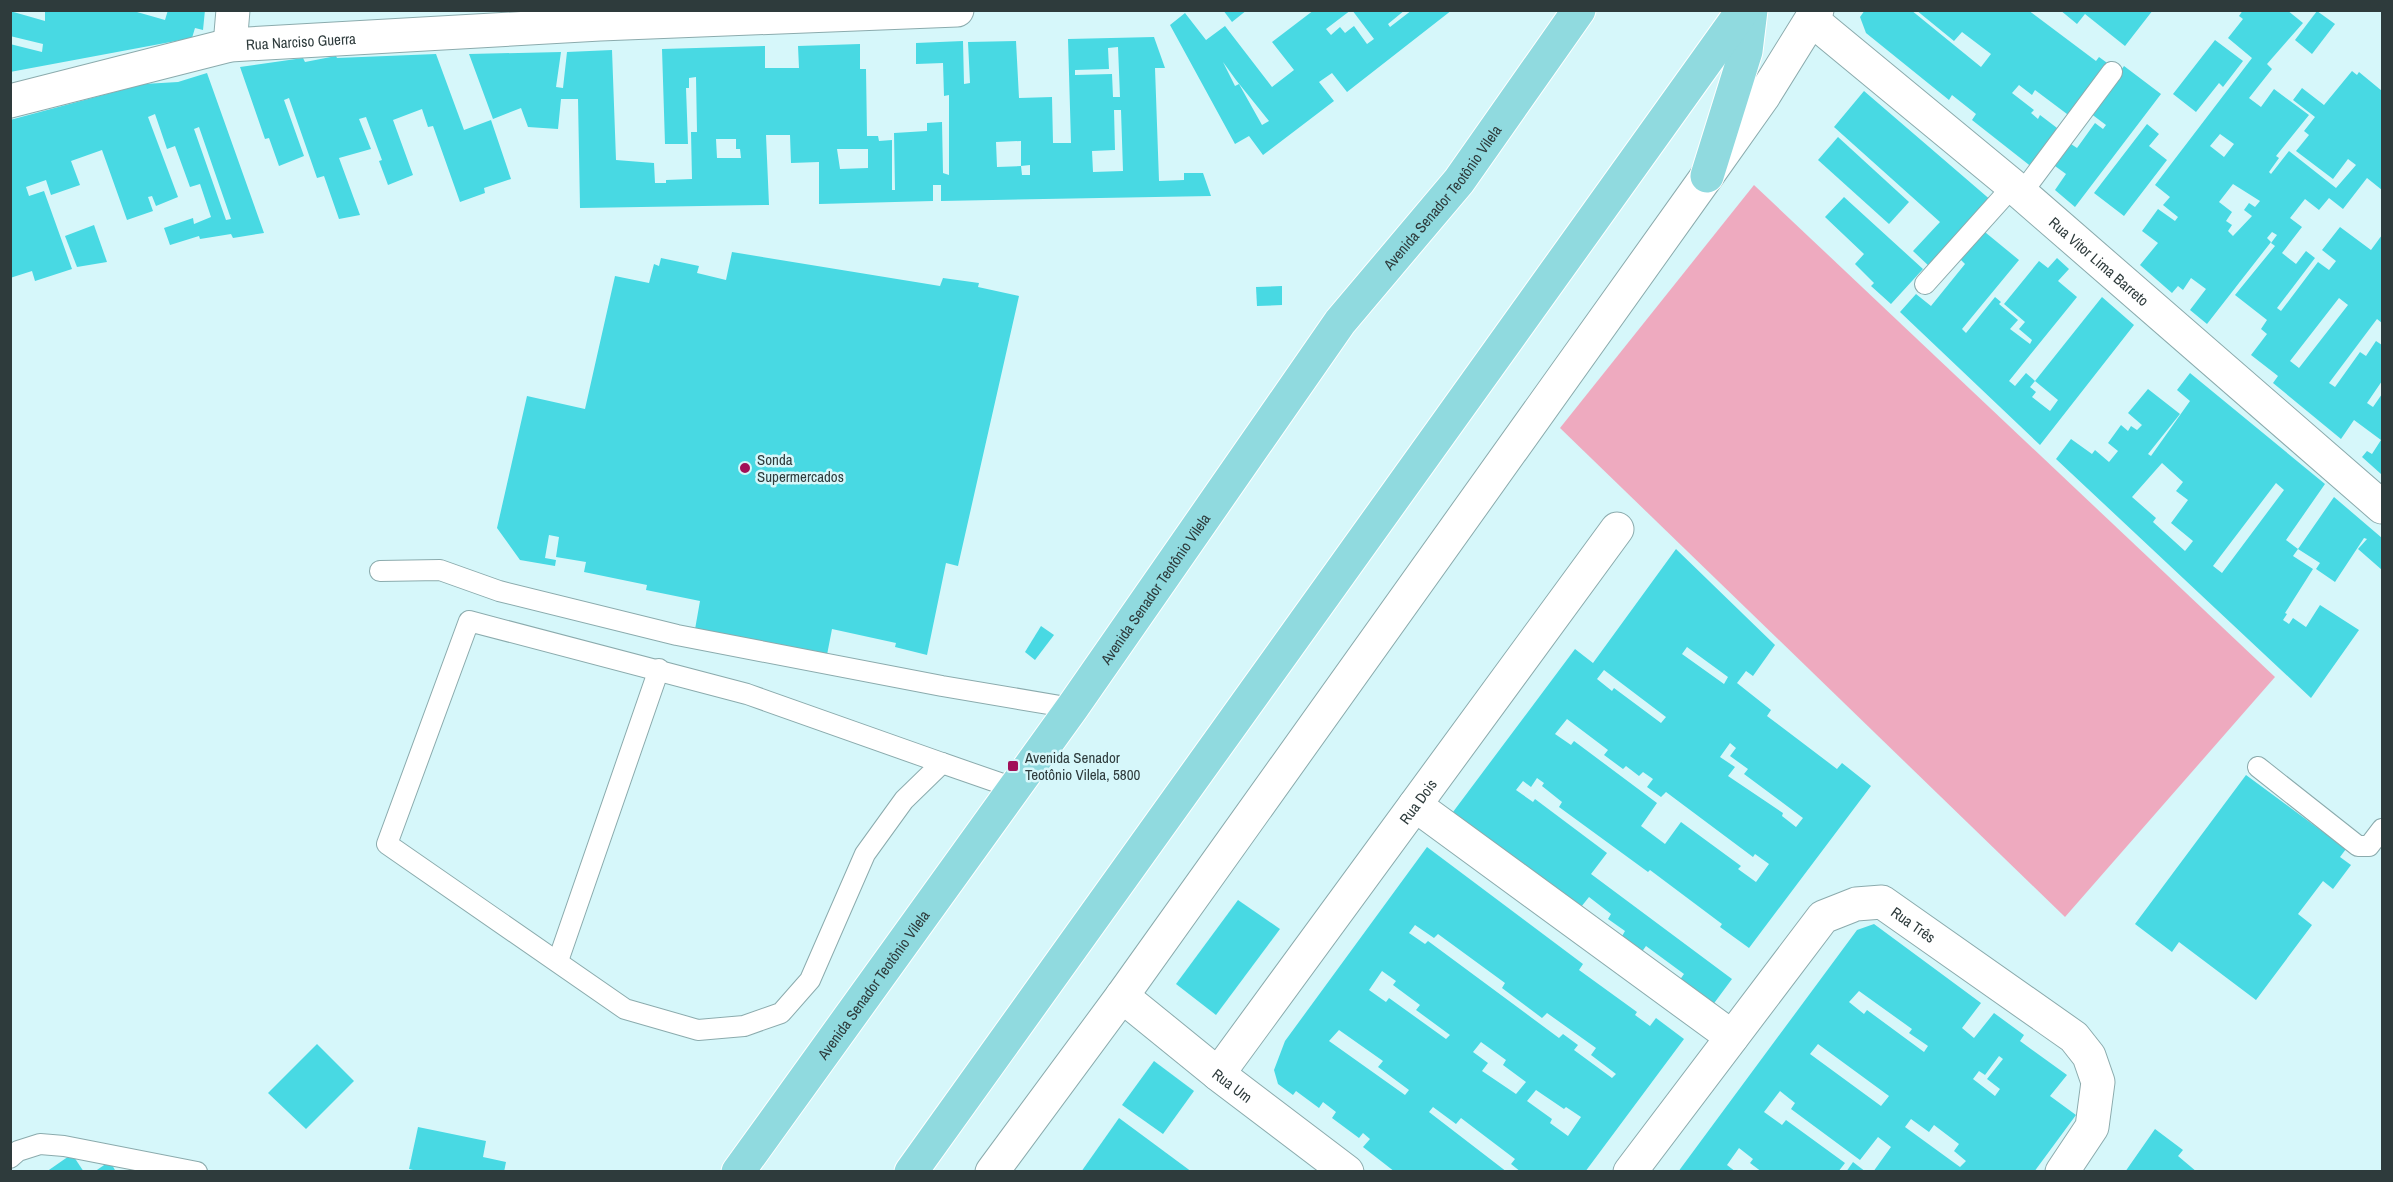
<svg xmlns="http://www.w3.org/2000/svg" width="2393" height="1182" font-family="'Archivo Narrow',sans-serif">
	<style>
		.green { fill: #eeaabf }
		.building { fill: #48d9e3; fill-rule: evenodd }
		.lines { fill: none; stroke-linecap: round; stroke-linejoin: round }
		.service-casing { stroke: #8babad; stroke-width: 22 }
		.minor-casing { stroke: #8babad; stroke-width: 35 }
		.tertiary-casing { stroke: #8babad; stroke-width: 35 }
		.primary-casing { stroke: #fff; stroke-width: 35 }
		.service { stroke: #fff; stroke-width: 20 }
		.minor { stroke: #fff; stroke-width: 33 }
		.tertiary { stroke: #fff; stroke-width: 33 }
		.primary { stroke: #90dadf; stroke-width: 33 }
		.poi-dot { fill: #a11058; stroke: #d6f7fa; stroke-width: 2 }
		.labels { text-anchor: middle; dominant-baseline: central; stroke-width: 5; stroke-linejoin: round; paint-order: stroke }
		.street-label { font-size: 15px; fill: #2e3b3c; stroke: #d6f7fa }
		.poi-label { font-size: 15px; fill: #2e3b3c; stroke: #d6f7fa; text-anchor: start }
	</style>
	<rect width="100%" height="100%" fill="#d6f7fa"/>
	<path class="green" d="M1754,185l521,492 -210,240 -505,-489z"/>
	<g class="building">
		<path d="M45,10h85l35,10 3,-10h37l-2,20 -8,-2 -3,10 -182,34v-28l32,8 1,-8 -33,-8v-25l35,10z"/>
		<path d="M1223,10h24l-15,12z"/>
		<path d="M1314,10h37l-25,19 5,6 9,-8 5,6 9,-7 13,18 7,-5 -22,-29h53l-17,14 2,3 22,-17h40l-105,82 -15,-19 -13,9 15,19 -71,54 -14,-19 -14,8 -65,-119 15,-12 21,27 19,-14 47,61 22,-17 -22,-28zM1223,62l13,18 33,41 -7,4 -23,-41 -4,2z"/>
		<path d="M1865,10h46l70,57 10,-13 -29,-22 -8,9 -38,-31h112l68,51 3,-4 11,8 -39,52 -36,-27 -3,5 -13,-10 -7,8 22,17 -3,3 7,6 2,-4 21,16 -28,37 -61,-48 4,-6 -24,-19 -3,5 -83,-67 -6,-16z"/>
		<path d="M2060,10h93l-28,36 -40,-32 -8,10z"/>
		<path d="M2243,10h44l16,13 -36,41 5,5 -23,29 12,9 13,-18 35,26 -33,41 3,2 -10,14 2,2 18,-23 47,37 20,-23 -8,-6 -15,20 -37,-28 13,-16 -5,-4 11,-14 -22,-17 9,-12 22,17 28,-34 5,4 2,-3 23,19v99l-15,-12 -24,31 -14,-11 -10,12 -14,-11 -15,19 12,9 -20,26 14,11 10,-13 9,7 -38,50 4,3 37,-49 11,8 7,-9 -14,-11 18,-23 31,23 11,-15v88l-5,-4 -48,64 6,4 25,-35 6,4 10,-15 6,4v36l-15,22 6,4 9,-13 -1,80 -19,-17 5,-6 5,3 9,-14 -27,-20 -13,19 -68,-56 5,-7 -27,-21 16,-21 -6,-5 6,-9 -32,-25 40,-49 -4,-3 6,-8 -5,-3 -5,6 4,4 -64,82 -17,-14 16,-21 -15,-11 -8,12 -5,-4 -6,7 -32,-28 18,-22 -16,-12 16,-22 17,12 3,-4 -15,-12 7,-8 -15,-12 97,-127 -24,-20 15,-19 -4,-3zM2220,134l14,10 -10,13 -14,-11zM2233,184l27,17 -5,6 -6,-4 -5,7 8,6 -19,20 -5,-5 4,-6 -6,-4 6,-9 -13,-10zM2339,298l9,7 -49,63 -9,-7z"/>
		<path d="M2317,11l18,13 -23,30 -17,-14z"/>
		<path d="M1154,37l11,31h-10l4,113 25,-1v-7h19l8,23 -270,5v-16h-8v16l-114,3v-42l-28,1 -1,-28h-24l3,70 -189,3 -2,-109h-17l-3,30 -30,-2 -7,-19 -28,11 -24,-65 92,-2 -5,35 7,1 4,-36 45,-2 4,110 38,3 1,20h11v-3l26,-1 -1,-47h6l-1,-55 -7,1v10h-3l2,56h-23l-3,-95 103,-3v22h34l-1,-22 62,-2v25h6l1,67h11l1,5 13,-1v50h3l-1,-57 33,-2v-8l15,-1 1,51 6,2v-80l-5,1 -1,-33 -27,1v-21l47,-2 1,43 6,-1 -2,-41 48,-1 3,57 33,-1 1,46h18l-3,-104zM1118,47l2,50h-7l-1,-23 -37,1v-5l34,-1 -1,-21zM1114,110h7l2,61 -30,1 -1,-21 23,-1zM716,139h20v10h4l1,9h-24zM1021,141v25l9,-1v10h-8l-1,-9 -24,1 -1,-25zM837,149h31v19l-28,1z"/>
		<path d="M2215,40l28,21 -20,26 -4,-4 -23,29 -23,-18z"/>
		<path d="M436,54l28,76 27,-10 20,59 -27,9 1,5 -25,9 -27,-76 -5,1 -6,-18 -29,11 20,55 -25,10 -9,-24 3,-1 -16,-43 -7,2 12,30 -32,9 21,57 -21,4 -15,-43 -7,2 -28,-80 -5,2 20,56 -25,10 -10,-28 -4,1 -25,-72 63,-9 2,4 31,-6 1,2z"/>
		<path d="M2124,66l37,28 -86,113 -20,-17 11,-16 -11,-8 16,-22 6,4 18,-25 8,6 3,-4 -16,-12z"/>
		<path d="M207,73l57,160 -31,5 -2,-4 -31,5 -1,-3 -29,9 -6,-17 29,-10 1,6 17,-7 -11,-33 -10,3 -15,-41 -8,3 -12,-35 -7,3 30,80 -22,9 -4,-10 -4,1 5,14 -26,9 -25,-70 -31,11 9,24 -29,10 -5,-15 -20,7 3,9 15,-5 28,78 -37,12 -3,-10 -22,7v-158l134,-36 34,-2zM199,127l32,92 -5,1 -32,-91z"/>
		<path d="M1864,91l129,111 -63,65 -17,-16 27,-29 -106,-95z"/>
		<path d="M2147,124l12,10 -10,12 18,14 -43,56 -30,-23z"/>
		<path d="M1838,137l71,65 -20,22 -71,-64z"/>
		<path d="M1844,197l79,72 -32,35 -20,-18 3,-3 -19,-19 9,-10 -39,-37z"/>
		<path d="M94,225l13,37 -30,5 -12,-31z"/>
		<path d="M1980,228l39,32 -57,69 4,4 29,-36 6,5 -2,2 19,16 -8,9 20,15 2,-4 -13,-11 6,-7 -21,-18 35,-43 9,7 9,-10 12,11 -11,12 19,16 -68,84 6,5 11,-13 9,8 -5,6 6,5 -4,5 18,14 8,-11 -23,-19 67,-84 32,28 -94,120 -140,-133 16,-18 15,12 34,-42 -8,-8z"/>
		<path d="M732,252l208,34 3,-8 36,5 -1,4 41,9 -61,270 -12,-3 -19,92 -32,-8 1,-4 -64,-14 -6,31 -132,-25 6,-34 -54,-11 1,-5 -63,-13 2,-10 -30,-5 3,-20 -10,-2 -4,23 11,2 -1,6 -35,-6 -23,-32 30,-132 58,13 30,-133 34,7 5,-19 5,2 2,-8 38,8 -2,7 29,7z"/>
		<path d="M1282,286v19l-25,1 -1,-19z"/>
		<path d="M2190,373l135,111 -39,56 12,9 36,-52 48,41v32l-24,-21 9,-10 -3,-1 -29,44 -19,-13 4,-6 -22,-14 -5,7 20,13 -28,44 2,1 -4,6 6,4 4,-6 13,9 14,-22 39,25 -48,68 -255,-239 15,-20 21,15 3,-4 14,12 9,-11 -10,-8 13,-18 7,6 3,-5 6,4 5,-5 -14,-12 20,-24 32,25 -32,40 3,2 39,-55 -13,-11zM2162,463l21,19 -7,9 12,9 -17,23 22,18 -8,10 -32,-29 3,-4 -24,-21zM2276,483l8,7 -62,83 -9,-7z"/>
		<path d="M1676,549l99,96 -22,31 -7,-5 -9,12 34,27 -4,6 70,53 5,-6 29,23 -122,162 -29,-21 2,-3 -72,-54 -2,2 -89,-65 3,-5 -20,-16 2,-3 -7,-5 -6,9 -8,-6 -7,9 17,12 2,-3 72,54 -16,21 141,105 -20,27 -33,-25 5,-7 -38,-28 -5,7 -20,-15 4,-7 -17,-12 3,-5 -22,-17 -8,10 -128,-95 122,-163 18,14zM1687,647l41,30 -4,7 -42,-30zM1604,670l62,47 -5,6 -47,-35 -2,3 -15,-12zM1567,719l41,31 -4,5 19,14 3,-3 13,10 4,-4 10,7 -6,8 14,10 5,-5 87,65 2,-3 14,10 -13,18 -18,-13 3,-3 -60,-44 -16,22 -24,-18 16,-23 -83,-62 -3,4 -16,-11zM1730,743l6,5 -6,8 18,13 -4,5 59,44 -7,9 -14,-11 1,-3 -55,-37 7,-9 -15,-10z"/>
		<path d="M1041,626l13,9 -19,25 -10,-8z"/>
		<path d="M2246,775l100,74 -6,8 11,8 -18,24 -10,-8 -25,33 14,11 -56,75 -77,-58 -7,10 -37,-28z"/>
		<path d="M1427,847l156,117 -4,6 58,42 -2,3 15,11 6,-8 28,21 -99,133h-64l-10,-8 4,-5 -54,-41 -5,6 -23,-17 -4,5 78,60h-112l-32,-25 7,-8 -7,-6 -4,5 -27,-20 4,-6 -13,-10 -4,6 -23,-17 -3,4 -15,-11 -4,-14 11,-29zM1415,925l19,13 4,-4 67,49 -3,5 40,30 5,-5 49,35 -5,7 25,19 -4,4 -38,-28 4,-5 -15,-11 -4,4 -131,-97 -3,3 -16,-11zM1382,971l14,10 -3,4 27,20 -4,5 34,25 -4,4 -57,-41 -3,4 -17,-12zM1339,1030l44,31 -5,6 31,23 -4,5 -76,-54zM1481,1042l25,18 -3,5 23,17 -10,12 -34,-23 6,-8 -15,-11zM1536,1090l28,19 2,-2 15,10 -13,19 -18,-13 2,-4 -25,-18z"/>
		<path d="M1238,900l42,29 -64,86 -40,-31z"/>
		<path d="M1874,924l107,79 -19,25 12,10 20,-25 30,22 -4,6 47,34 -17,21 26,19 -42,57h-161l18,-25 -13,-10 -18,23 -69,-51 4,-6 -15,-12 -16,21 18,13 4,-5 59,43 -7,9h-76l-12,-9 3,-4 -14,-11 -12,17 9,7h-58l179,-242zM1859,991l53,38 -3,4 19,13 -4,6 -57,-42 -3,4 -15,-12zM1818,1044l71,52 -8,10 -71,-52zM1999,1056l4,3 -16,20 13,10 -5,7 -22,-17 6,-8 6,4zM1911,1119l18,13 5,-7 25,19 -5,7 12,10 -6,6 -55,-40z"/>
		<path d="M317,1044l37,37 -48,48 -38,-36z"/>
		<path d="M1154,1061l40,30 -31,43 -41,-29z"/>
		<path d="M1119,1118l73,54h-111z"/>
		<path d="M418,1127l68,14 -3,16 23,5 -2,10h-83l-12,-3z"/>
		<path d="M2155,1129l28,21 -5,6 19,16h-72z"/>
		<path d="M72,1154l12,18h-38z"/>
		<path d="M110,1161l6,11h-22z"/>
		<path d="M1853,1162l13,10h-20z"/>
	</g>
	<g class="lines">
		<g class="service-casing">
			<g id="service">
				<path d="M2021,194l91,-122"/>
				<path d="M1925,284l88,-98"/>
				<path d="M380,571l60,-1 59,21 178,44 265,51 130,22"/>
				<path d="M469,621l278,73 195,69 -38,37 -39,54 -55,126 -29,33 -37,13 -46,4 -73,-21 -238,-165z"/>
				<path d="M942,763l72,25"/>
				<path d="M2258,767l100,79h11l13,-17"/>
				<path d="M558,961l101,-292"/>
				<path d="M10,1158l8,-7 22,-7 24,2 133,26"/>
			</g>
		</g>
		<g class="minor-casing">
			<g id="minor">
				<path id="s1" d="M1812,20l201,166 369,321"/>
				<path d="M230,45l3,-35"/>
				<path id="s2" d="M10,101l220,-56 370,-21 357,-14"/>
				<path d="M1415,805l317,232"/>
				<path id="s3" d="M1122,996l96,78 129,98"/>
				<path id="s4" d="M1218,1074l399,-545"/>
				<path id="s5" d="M1630,1172l193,-255 33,-13 26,-2 192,135 15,19 9,26 -6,45 -30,45"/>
			</g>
		</g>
		<g class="tertiary-casing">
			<path id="tertiary" d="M992,1172l130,-176 585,-820 56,-79 54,-87"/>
		</g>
		<g class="primary-casing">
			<g id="primary">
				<path d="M1707,176l39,-125 5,-41"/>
				<path id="s6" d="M738,1172l334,-464 268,-386 119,-141 120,-171"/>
				<path d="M911,1172l832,-1162"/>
			</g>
		</g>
		<use href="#service" class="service"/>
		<use href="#minor" class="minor"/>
		<use href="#tertiary" class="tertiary"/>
		<use href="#primary" class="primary"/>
	</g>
	<g class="poi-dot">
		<circle cx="745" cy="468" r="6"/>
		<rect x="1007" y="760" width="12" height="12" rx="3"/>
	</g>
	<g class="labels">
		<g class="street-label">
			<text stroke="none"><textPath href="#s2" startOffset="298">Rua Narciso Guerra</textPath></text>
			<text stroke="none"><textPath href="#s6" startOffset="1203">Avenida Senador Teotônio Vilela</textPath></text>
			<text stroke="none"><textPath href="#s1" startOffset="375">Rua Vitor Lima Barreto</textPath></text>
			<text stroke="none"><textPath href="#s6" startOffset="717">Avenida Senador Teotônio Vilela</textPath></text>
			<text stroke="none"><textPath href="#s4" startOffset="338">Rua Dois</textPath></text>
			<text stroke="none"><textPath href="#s5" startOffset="420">Rua Três</textPath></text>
			<text stroke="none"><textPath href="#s6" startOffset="231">Avenida Senador Teotônio Vilela</textPath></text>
			<text stroke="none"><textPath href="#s3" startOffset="142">Rua Um</textPath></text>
		</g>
		<g class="poi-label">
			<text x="757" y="459">Sonda<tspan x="757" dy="17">Supermercados</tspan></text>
			<text x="1025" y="757">Avenida Senador<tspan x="1025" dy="17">Teotônio Vilela, 5800</tspan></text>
		</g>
	</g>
	<rect width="2393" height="1182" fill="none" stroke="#2e3b3c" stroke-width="24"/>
</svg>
